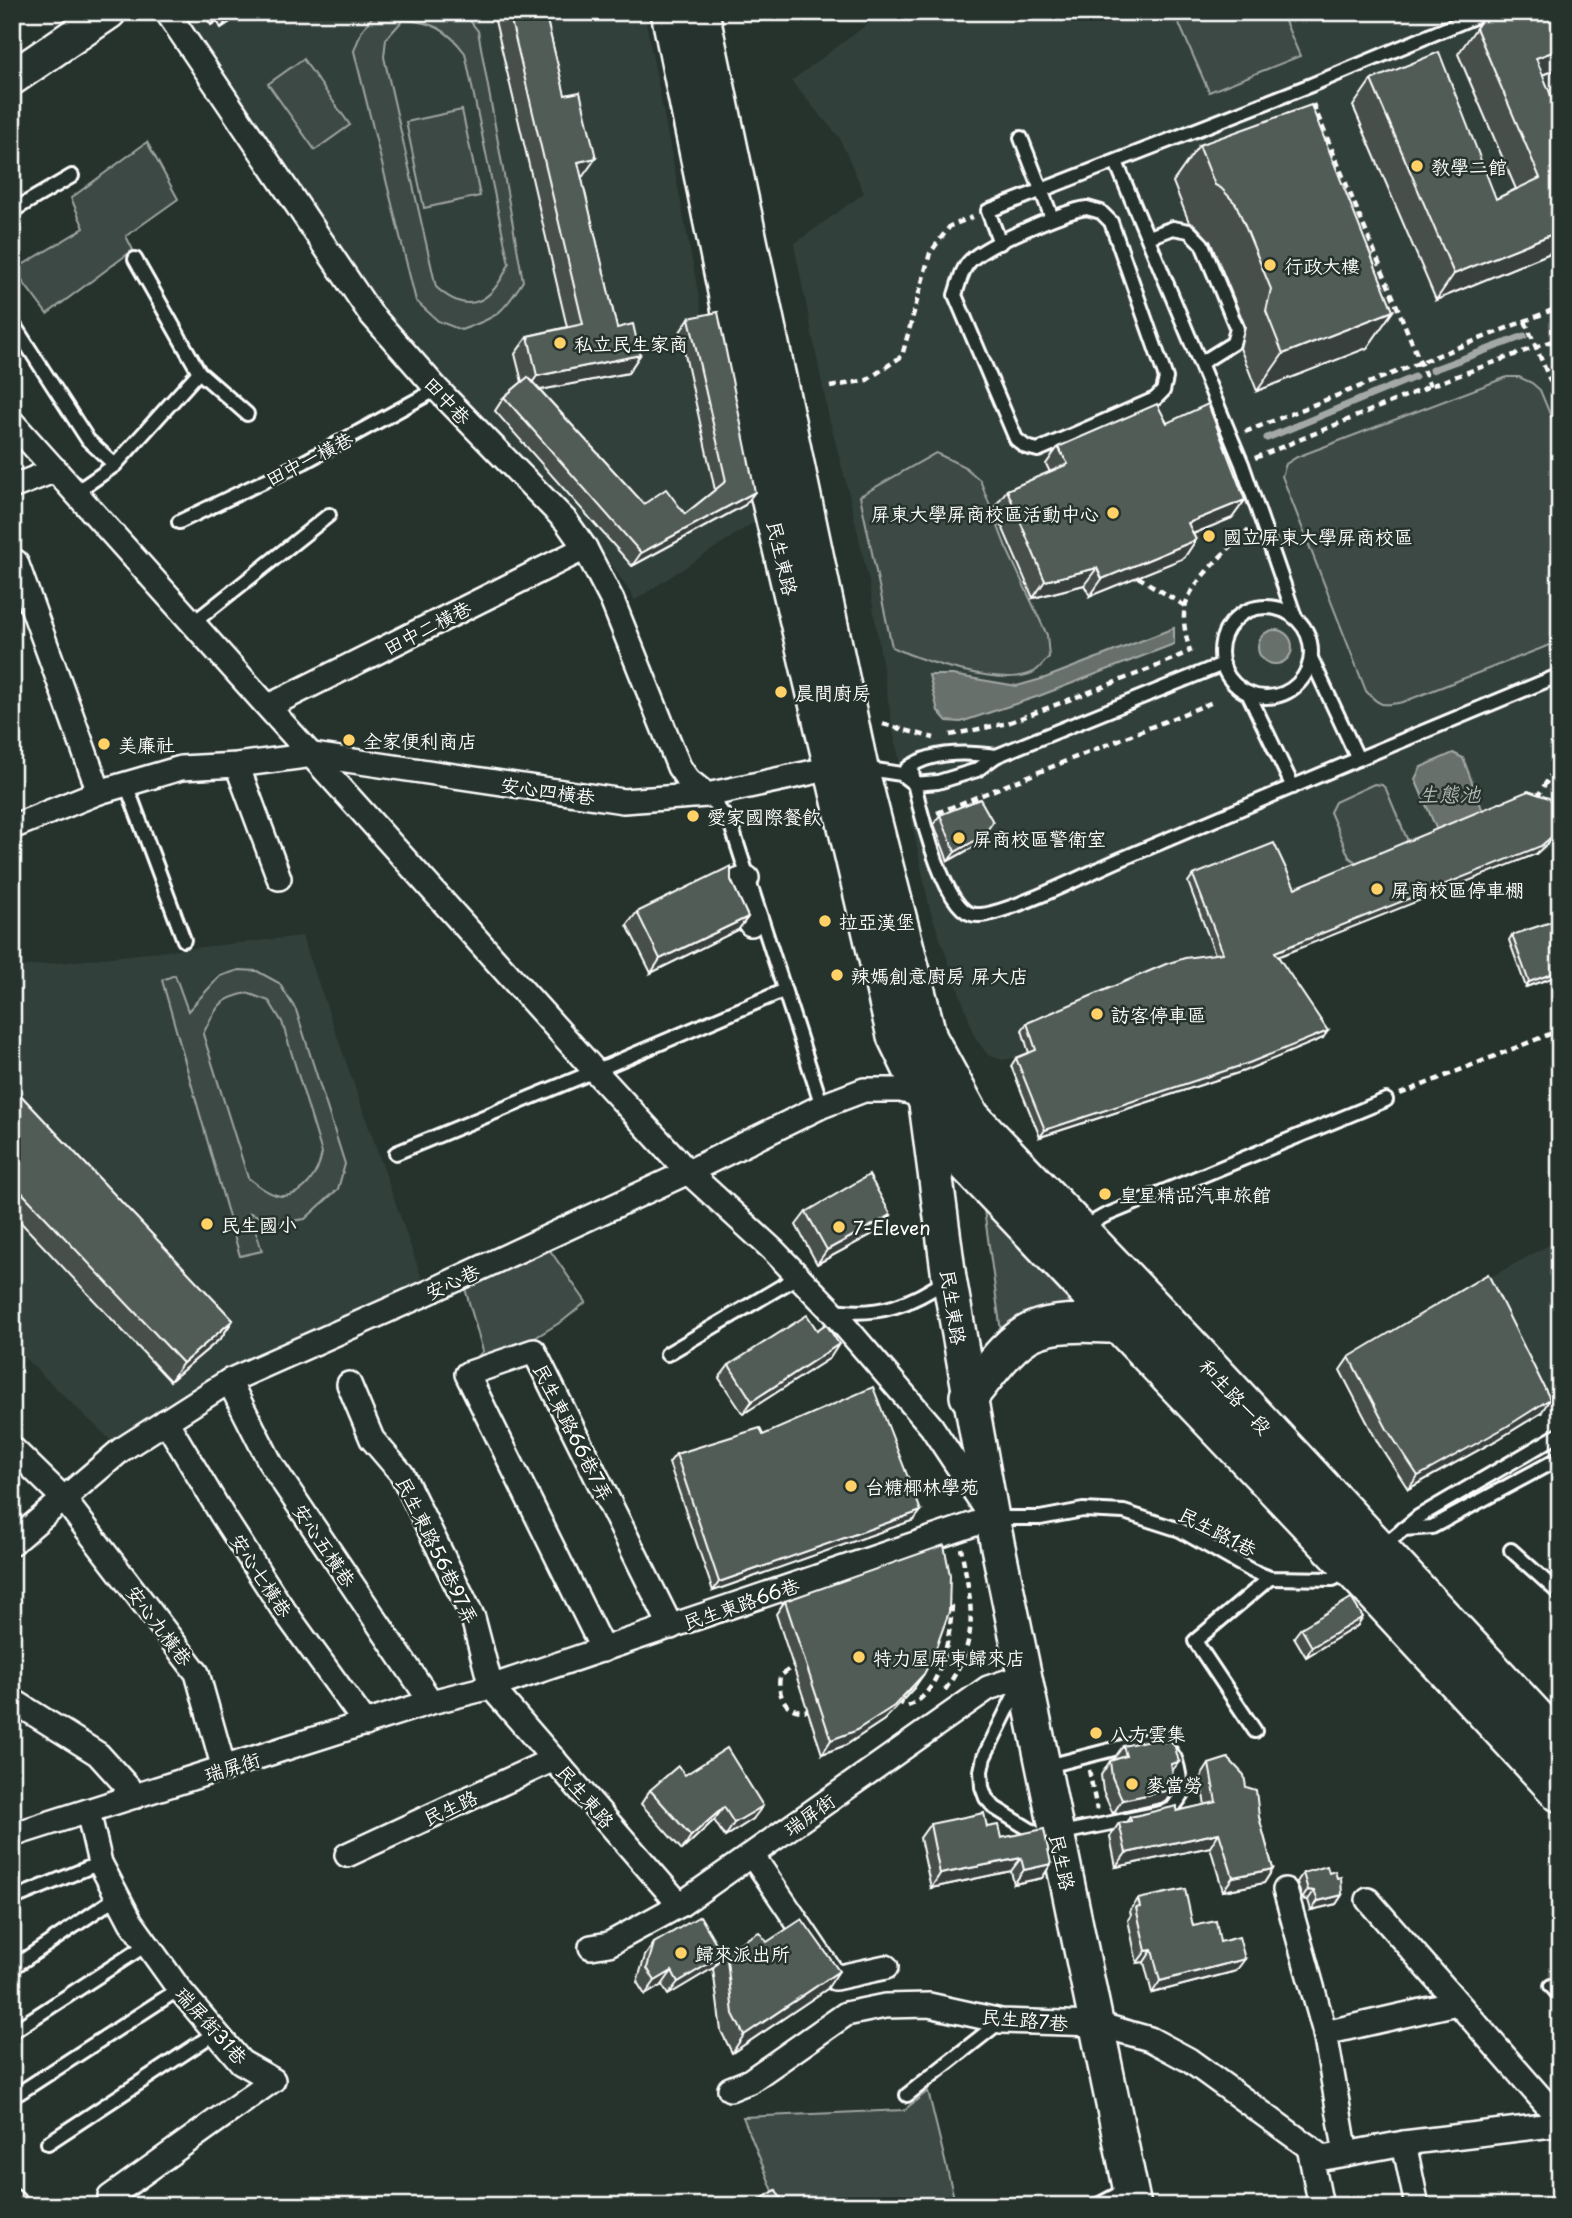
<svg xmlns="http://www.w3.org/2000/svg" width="1572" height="2218" font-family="'Playpen Sans','LXGW WenKai TC',sans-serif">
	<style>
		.built { fill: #333f3a }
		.green { fill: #3e4944; stroke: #9ea4a2; stroke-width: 2; fill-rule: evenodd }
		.water { fill: #67706c; stroke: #a4a9a7; stroke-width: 2 }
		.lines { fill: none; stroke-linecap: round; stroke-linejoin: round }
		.stream { stroke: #a4a9a7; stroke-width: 7 }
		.lane-casing { stroke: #fff; stroke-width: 18 }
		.street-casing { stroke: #fff; stroke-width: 28 }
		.secondary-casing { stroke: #fff; stroke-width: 38 }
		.primary-casing { stroke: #fff; stroke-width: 42 }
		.path { stroke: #fff; stroke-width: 4.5; stroke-dasharray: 7 5; stroke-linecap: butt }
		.lane { stroke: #26332d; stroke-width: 12 }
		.street { stroke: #26332d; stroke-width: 23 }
		.secondary { stroke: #26332d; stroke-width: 33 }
		.primary { stroke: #26332d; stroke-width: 37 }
		.wall { fill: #464f4b; stroke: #fff; stroke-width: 2 }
		.shaded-wall { fill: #39403d; stroke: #fff; stroke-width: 2 }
		.building { fill: #515c57; stroke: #fff; stroke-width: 2 }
		.poi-dot { fill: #ffd166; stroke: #26332d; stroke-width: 2.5 }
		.labels { text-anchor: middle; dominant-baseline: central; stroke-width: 5; stroke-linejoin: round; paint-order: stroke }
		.poi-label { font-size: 19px; fill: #fff; stroke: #26332d; text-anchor: start }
		.street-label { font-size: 19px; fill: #fff; stroke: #26332d }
		.water-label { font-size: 21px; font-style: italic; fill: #b3b8b6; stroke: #26332d }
	</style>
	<rect width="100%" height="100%" fill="#26332d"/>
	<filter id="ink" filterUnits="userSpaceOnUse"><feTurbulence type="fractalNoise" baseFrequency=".0143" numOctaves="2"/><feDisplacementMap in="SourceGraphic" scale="14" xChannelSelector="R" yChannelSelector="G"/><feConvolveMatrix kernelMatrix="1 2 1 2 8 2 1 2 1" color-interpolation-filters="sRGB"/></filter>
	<g filter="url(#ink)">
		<g class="built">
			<path d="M180,12h464l88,456 24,53 -121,79 -41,-62 -29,-34 -120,-123 -66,-76z"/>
			<path d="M884,12h676v832l-530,211 -28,5 -14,-5 -12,-16 -46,-129 -37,-180 -24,-148 -21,-92 -19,-72 -35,-174 70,-51 -25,-56 -48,-56z"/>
			<path d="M302,936l125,357 -306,157 -109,-104v-378z"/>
			<path d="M1560,1239v171l-78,-128z"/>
		</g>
		<g class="green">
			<path d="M376,12h87l15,19 45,250c-20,32 -25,36 -62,49l-23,-9 -22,-20 -62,-250 8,-21zM403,20c30,2 44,9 62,33l44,211c-17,38 -40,53 -73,23l-52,-230 2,-18z"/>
			<path d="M1174,12h107l19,44 -91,36z"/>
			<path d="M303,59l47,66 -35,25 -47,-66z"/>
			<path d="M462,110l18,86 -56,12 -18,-86z"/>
			<path d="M147,142l31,57 -52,37 7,14 -86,64 -33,-44 70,-42 -13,-30z"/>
			<path d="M1507,377h12l13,6 8,7 20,48v203l-157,61c-20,4 -23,5 -37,-11l-84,-215 4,-12 11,-7z"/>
			<path d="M936,453l29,14 15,13 26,67 41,88 2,22c-4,4 -10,12 -15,15 -30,16 -112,-11 -142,-25l-32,-151z"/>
			<path d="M1374,784l8,1 4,4 21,50v7l-46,20 -12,-9 -19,-45 5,-10z"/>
			<path d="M239,970l18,1 22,12 17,27 49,154 -7,25 -33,30 -28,4 -27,-10 12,38 -22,5 -78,-276 13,-5 13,36 32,-35zM247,993l22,8 13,21 40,131c-4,20 -16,42 -39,43 -13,0 -25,-11 -35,-18l-45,-144c13,-26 15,-35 44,-41z"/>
			<path d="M984,1210l88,94 -34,11 -35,31z"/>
			<path d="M547,1246l39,56 -22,18 -36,22 -54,19 9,-10 -19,-66z"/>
			<path d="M928,2091l28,115h-177l-36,-89 161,-7z"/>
		</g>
		<g class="water">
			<path d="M1174,628v16l-135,52 -78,26 -14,-1 -9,-10 -9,-36h23l65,11 28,-8z"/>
			<circle cx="1275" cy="647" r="17"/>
			<path d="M1453,753l10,5 19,51v6l-40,17 -6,-4 -21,-49 6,-12z"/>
		</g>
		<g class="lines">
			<g class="stream">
				<path d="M1432,370l92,-34"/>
				<path d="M1267,438l148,-61"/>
			</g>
			<g class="lane-casing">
				<g id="lane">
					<path d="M1021,138l31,80"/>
					<path d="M1116,162l126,302 53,153"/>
					<path d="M1087,208l14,4 10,10 55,156 -3,13 -8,8 -117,51 -12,-3 -10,-8 -61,-144c4,-12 7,-27 16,-35 17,-16 93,-49 116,-52z"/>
					<path d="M12,211l60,-35"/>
					<path d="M1149,237l24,-9 16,3 13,13 35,85 -4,14 -32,20"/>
					<path d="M1000,243l-12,-32 323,-126 175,-73"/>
					<path d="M135,259l64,113 48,42"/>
					<path d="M12,322l76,118 27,25"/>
					<path d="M76,492l39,-27 84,-93"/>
					<path d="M179,522l125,-60 133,-73"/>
					<circle cx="1266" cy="652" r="45"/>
					<path d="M193,623l136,-108"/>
					<path d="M1311,658l47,101 202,-84"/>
					<path d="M1248,693l45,94"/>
					<path d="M911,766c5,30 30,139 60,148 5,2 15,1 21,-1 42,-12 86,-35 127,-53 80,-34 160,-67 239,-101"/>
					<path d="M863,768l38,6 13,10 24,-2 39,-12 19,-14 227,-92"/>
					<path d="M907,769c23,-19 61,-17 89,-13"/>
					<path d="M126,784l58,156"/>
					<path d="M707,795l23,27 92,284"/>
					<path d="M396,1153l199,-82 188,-80"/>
					<path d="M1083,1228l21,-12 282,-116"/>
					<path d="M834,1310c45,7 78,-6 114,-31"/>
					<path d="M667,1354l132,-78"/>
					<path d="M992,1518h48l43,-8 41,2 56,18 72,41 18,7 63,1 15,-8"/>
					<path d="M1403,1529l29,-2 128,-69"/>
					<path d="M1383,1546l35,-29 142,-83"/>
					<path d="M1511,1550l49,44"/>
					<path d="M1019,1686l-35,71 -3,14 1,16 4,11 9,10 47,29 119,-24 11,-4 10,-14c-4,-27 -2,-44 -29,-56l-109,28"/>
					<path d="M1255,1731l-60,-90 75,-63"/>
					<path d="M12,1899l88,-36"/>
					<path d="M12,1968l105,-71"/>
					<path d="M1551,1986l9,10"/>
					<path d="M12,2032l134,-87"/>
					<path d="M19,2093l160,-104"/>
					<path d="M907,2095l94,-74"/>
					<path d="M48,2143l167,-110"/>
					<path d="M1096,2206l34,-18"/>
				</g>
			</g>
			<g class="street-casing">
				<g id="street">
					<path d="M167,12l203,301 67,76 129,132 19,27 27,52 67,167 9,13 19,15"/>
					<path d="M12,422l583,649 93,101 85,78 57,59 101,117 61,92 -501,169 -60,15 -419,133"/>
					<path d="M12,487l44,-17"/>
					<path d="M16,562l83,230"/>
					<path d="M269,706l316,-158"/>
					<path d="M237,765l42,113"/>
					<path d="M12,827l87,-35 82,-24 56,-3 76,-10 310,46 84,-6 125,-27h14"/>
					<path d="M747,878l-9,3 -4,7 17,36"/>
					<path d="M229,1381l42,83 160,238"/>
					<path d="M349,1384l23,55 30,35 71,144 18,69 189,218"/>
					<path d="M166,1421l56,94 58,90 86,119"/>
					<path d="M12,1448l51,50 134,175 27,96"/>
					<path d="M12,1543l109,-93 108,-69 198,-88 261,-121 134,-66 42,-16h37l24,6"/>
					<path d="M603,1650l-136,-276 67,-23 137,276"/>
					<path d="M12,1700l86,54 38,42"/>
					<path d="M88,1811l12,52 31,59 48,67 62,73 32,18 -163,117 7,9"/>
					<path d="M347,1855l207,-96"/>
					<path d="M752,1855l83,123 51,-11"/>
					<path d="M1285,1890l40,143 21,121"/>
					<path d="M1368,1900l192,220"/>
					<path d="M591,1947l18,-3 71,-39 308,-217 36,-12"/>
					<path d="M1325,2033l132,-30"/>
					<path d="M730,2089l20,-8 96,-67 39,-8 44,-1 72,16 96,3 53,15 39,21 135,98 80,-15 156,-19"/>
					<path d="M1404,2143l13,63"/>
					<path d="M1309,2147l12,59"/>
					<path d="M12,2201l5,5"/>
				</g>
			</g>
			<g class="secondary-casing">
				<g id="secondary">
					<path d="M12,78l97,-66"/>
					<path d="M925,1096l24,182 43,240 142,688"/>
				</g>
			</g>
			<g class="primary-casing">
				<g id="primary">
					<path d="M670,12l91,447 135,577 29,60 41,67 409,430 185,200"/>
					<path d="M700,12l159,756 69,270 43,79 215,225 374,401"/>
					<path d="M969,1396c18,-21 38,-53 64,-65 27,-11 58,-7 86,-7"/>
				</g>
			</g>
			<g class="path">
				<path d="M1313,104l117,282"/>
				<path d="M1525,321l35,83"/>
				<path d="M830,387l37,-7 35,-24 28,-103 20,-27 23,-9"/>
				<path d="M1245,432l315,-125"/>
				<path d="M1255,458l175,-72 130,-48"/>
				<path d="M1138,577l47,29"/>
				<path d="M883,724l51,14"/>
				<path d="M950,735l58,-12 147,-56 35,-16c-4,-14 -8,-30 -5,-44 5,-25 45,-59 63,-77"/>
				<path d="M1537,797l23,-36"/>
				<path d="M937,813l276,-111"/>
				<path d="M1400,1094l160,-64"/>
				<path d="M798,1663l-18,13c-4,23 10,41 33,33"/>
				<path d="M945,1690c36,-51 27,-84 16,-142"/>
				<path d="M897,1701l10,5c34,-10 43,-69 45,-100l-6,-8"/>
				<path d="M1089,1770l8,40"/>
			</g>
			<use href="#lane" class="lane"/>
			<use href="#street" class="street"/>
			<use href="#secondary" class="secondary"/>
			<use href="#primary" class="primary"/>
		</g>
		<g class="wall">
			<path d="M203,12h42l-24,16 -4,-7 -6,4z"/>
			<path d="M493,12h52l38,164 -2,1 36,151 23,27 -12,18 -88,17 104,114 41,10 30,-24 -35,-158 9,-14 56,187 -113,61 -137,-155 9,-14 18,-15 -7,-28 13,-18 39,-9z"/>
			<path d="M1481,21l79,47 -18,7 18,43v131l-124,51 -83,-194 18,-26 125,119 20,-10 -58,-135z"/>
			<path d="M1199,145l194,166 -26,37 -110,43 -17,-43 5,-22 -35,-85 -15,-16 -6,-3 -16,-40z"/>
			<path d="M1167,423l78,77 -13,18 -39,16 3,6 -12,18 -94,38 -6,-11 -51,13 -39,-90 13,-18 43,-18 -4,-8 12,-17z"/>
			<path d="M940,815l37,30 -29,16 -14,-37z"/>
			<path d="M1552,839l-16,15 -258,102 45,82 -79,33 -204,66 -29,-71 5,-8 13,-5 -7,-23 5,-7 188,-69 -27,-72 5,-7 102,13z"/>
			<path d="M731,880l17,37 -10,13 -87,43 -24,-48 10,-13z"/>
			<path d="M1512,935l48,40 -34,12 -17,-47z"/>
			<path d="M12,1086l221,234 -12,18 -51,43 -158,-168z"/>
			<path d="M806,1212l85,3 -9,14 -65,35 -21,-39z"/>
			<path d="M1560,1286v16l-5,-9z"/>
			<path d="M1349,1357l192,56 -44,27 -89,49 -30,-46 -38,-73z"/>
			<path d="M830,1358l-87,56 -24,-36 10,-13z"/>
			<path d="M763,1435l151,85 -201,71 -44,-128 7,-9z"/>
			<path d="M785,1601l129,87 -30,32 -38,25 -24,9 -46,-140z"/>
			<path d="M1357,1626l-51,31 -12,-20 7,-9z"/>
			<path d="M1123,1746l49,25 -7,31 -52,12 -10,-23 -2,-16 9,-14 3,-1z"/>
			<path d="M1209,1764l37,23 13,30 14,52 -9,14 -41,8 -13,-44 -94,20 -6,-30 9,-14 7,-1 4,-5 47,-6 28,-6 -5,-27z"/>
			<path d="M685,1775l68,44 -28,18 -11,-17 -32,30 -41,-46 9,-14z"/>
			<path d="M930,1824l57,3 14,11 50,26 -9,14 -28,6 -3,-13 -80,17 -11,-50z"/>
			<path d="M1303,1873h26l13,22 -6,9 -25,6 -3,-10 -6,-1 -5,-17z"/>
			<path d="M1138,1899l55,27 27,16 16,29 -84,22 -8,-31 -7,1 -9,-43 3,-5 -1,-4z"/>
			<path d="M767,1942l60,47 -95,64 -11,-22 -8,-62 13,-18z"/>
			<path d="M654,1943l69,12 -10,13 -45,27 -6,-10 -17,10 -8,-13 8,-26z"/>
		</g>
		<g class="shaded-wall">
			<path d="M220,12h3l-6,9 -6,4z"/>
			<path d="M234,12h11l-24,16 10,-13z"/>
			<path d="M1560,49v19l-42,16 18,-26z"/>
			<path d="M596,158l-13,18 -18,4 13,-18z"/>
			<path d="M1560,231v18l-124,51 18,-26z"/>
			<path d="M1393,311l-26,37 -110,43 26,-37z"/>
			<path d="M640,355l-12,18 -103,20 12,-17z"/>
			<path d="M755,492l-10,13 -113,61 9,-13z"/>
			<path d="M1245,500l-13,18 -57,23 13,-18z"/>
			<path d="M1196,540l-12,18 -94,38 12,-17z"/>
			<path d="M1097,568l-13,17 -51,13 12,-17z"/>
			<path d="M1557,832l-5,7 -16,15 -266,106 5,-8z"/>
			<path d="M983,836l-6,9 -29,16 7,-9z"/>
			<path d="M748,917l-10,13 -87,43 9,-14z"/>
			<path d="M1560,971v4l-34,12 3,-5z"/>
			<path d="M1328,1031l-5,7 -79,33 -204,66 5,-7z"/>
			<path d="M891,1215l-9,14 -65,35 10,-14z"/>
			<path d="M233,1320l-12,18 -51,43 13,-18z"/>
			<path d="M839,1344l-9,14 -87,56 9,-13z"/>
			<path d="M1550,1399l-9,14 -44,27 -89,49 10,-13z"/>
			<path d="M921,1511l-7,9 -201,71 6,-9z"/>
			<path d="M1363,1617l-6,9 -51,31 6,-10z"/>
			<path d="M924,1674l-10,14 -30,32 -38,25 -24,9 9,-14z"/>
			<path d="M1179,1762l-10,13 2,-11z"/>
			<path d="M1175,1789l-10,13 -52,12 9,-14z"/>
			<path d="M763,1806l-10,13 -28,18 9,-14z"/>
			<path d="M724,1807l-10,13 -32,30 9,-14z"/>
			<path d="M1219,1833l-9,14 -94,20 10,-14z"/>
			<path d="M1021,1858l-10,13 -80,17 9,-14z"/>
			<path d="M1051,1864l-9,14 -28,6 10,-14z"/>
			<path d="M1273,1869l-9,14 -41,8 10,-14z"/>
			<path d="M1308,1890l6,1 -6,9 -6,-1z"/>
			<path d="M1342,1895l-6,9 -25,6 7,-9z"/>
			<path d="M1152,1950l-8,12 -7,1 9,-12z"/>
			<path d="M723,1955l-10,13 -45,27 10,-13z"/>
			<path d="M1245,1959l-9,12 -84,22 8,-12z"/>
			<path d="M672,1971l-10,14 -17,10 10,-14z"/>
			<path d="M839,1971l-12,18 -95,64 12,-18z"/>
		</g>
		<g class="building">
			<path d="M509,12h36l20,83 15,-3 16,66 -18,4 39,166 16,-4 7,31 -103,21 -9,-40 55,-12z"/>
			<path d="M1501,12h59v37l-24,9 24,60v113l-106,43 -83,-194 68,-28 57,147 44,-21 -64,-150 5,-7z"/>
			<path d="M1311,105l82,206 -110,43 -17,-43 5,-22 -35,-85 -15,-16 -6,-3 -16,-40z"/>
			<path d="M718,312l37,180 -114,61 -137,-156 24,-20 116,127 22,-15 19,25 41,-33 -37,-163z"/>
			<path d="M1157,404l10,19 41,-19 37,96 -57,23 8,17 -94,39 -5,-11 -52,13 -38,-91 61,-26 -10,-17z"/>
			<path d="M1528,791l21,7 9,10 2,14 -3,10 -16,14 -266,106 53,79 -79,32 -204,67 -29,-72 20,-8 -9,-27 139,-59 19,-6 38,-5 -30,-78 81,-32 21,45z"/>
			<path d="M980,799l13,23 -10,14 -28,16 -15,-37z"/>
			<path d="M731,866v14l17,37 -88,42 -23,-47z"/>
			<path d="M1560,919v52l-31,11 -17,-47z"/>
			<path d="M12,1086l221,234 -50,43 -171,-181z"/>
			<path d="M869,1175l22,40 -64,35 -21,-38z"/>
			<path d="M1488,1274l62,125 -44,28 -88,49 -31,-47 -38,-72z"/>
			<path d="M807,1315l10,15 9,-6 13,20 -87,57 -23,-36z"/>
			<path d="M873,1387l48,124 -202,71 -43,-128 84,-26 3,7z"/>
			<path d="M944,1545l6,30 -1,37 -17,47 -8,15 -30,32 -39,25 -24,9 -46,-139z"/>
			<path d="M1351,1598l12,19 -51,30 -11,-19z"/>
			<path d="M1163,1737l1,5 6,-2 5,7 4,15 -8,2 4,25 -53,11 -10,-23 -2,-16 16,-5 -3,-10z"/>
			<path d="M727,1748l36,58 -29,17 -10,-16 -33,29 -41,-46 28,-24 7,9z"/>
			<path d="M1228,1758l16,17 2,12 10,3 3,27 14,52 -40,8 -14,-44 -93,20 -7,-30 12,-2 -1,-4 47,-11v5l39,-9 -7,-38z"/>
			<path d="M984,1813l3,14 11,-2 3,13 43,-9 7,35 -27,6 -3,-12 -81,16 -10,-50z"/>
			<path d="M1327,1866l2,7 6,-2 2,7 4,-1 1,18 -24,6 -4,-10 -6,-1 -5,-17z"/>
			<path d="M1185,1889l8,37 23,-5 4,21 19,-5 6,22 -85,22 -8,-31 -6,1 -10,-43 4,-1 -2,-8z"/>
			<path d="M700,1916l23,39 -45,27 -6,-11 -17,10 -8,-13 7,-25z"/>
			<path d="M802,1919l37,52 -95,64 -11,-21 -7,-63 33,-19 8,10z"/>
			<path d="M776,2190l9,16h-36z"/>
		</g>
	</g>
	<g class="poi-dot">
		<circle cx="1417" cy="166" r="7"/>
		<circle cx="1270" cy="265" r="7"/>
		<circle cx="560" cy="343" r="7"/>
		<circle cx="1113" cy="513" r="7"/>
		<circle cx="1209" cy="536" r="7"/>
		<circle cx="781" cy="692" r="7"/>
		<circle cx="349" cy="740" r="7"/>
		<circle cx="104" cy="744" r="7"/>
		<circle cx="693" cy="816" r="7"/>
		<circle cx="959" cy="838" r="7"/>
		<circle cx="1377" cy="889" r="7"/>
		<circle cx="825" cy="921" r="7"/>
		<circle cx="837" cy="975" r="7"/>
		<circle cx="1097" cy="1014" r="7"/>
		<circle cx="1105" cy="1194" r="7"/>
		<circle cx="207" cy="1224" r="7"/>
		<circle cx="839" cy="1227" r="7"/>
		<circle cx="851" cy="1486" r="7"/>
		<circle cx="859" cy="1657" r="7"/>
		<circle cx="1096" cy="1733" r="7"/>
		<circle cx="1132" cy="1784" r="7"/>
		<circle cx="681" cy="1953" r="7"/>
	</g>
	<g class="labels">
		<g class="poi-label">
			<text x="1431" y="166">教學二館</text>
			<text x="1284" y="265">行政大樓</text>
			<text x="574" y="343">私立民生家商</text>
			<text x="1099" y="513" text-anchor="end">屏東大學屏商校區活動中心</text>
			<text x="1223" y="536">國立屏東大學屏商校區</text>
			<text x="795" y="692">晨間廚房</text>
			<text x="363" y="740">全家便利商店</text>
			<text x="118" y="744">美廉社</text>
			<text x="707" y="816">愛家國際餐飲</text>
			<text x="973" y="838">屏商校區警衛室</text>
			<text x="1391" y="889">屏商校區停車棚</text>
			<text x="839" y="921">拉亞漢堡</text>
			<text x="851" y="975">辣媽創意廚房 屏大店</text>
			<text x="1111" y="1014">訪客停車區</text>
			<text x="1119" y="1194">皇星精品汽車旅館</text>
			<text x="221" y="1224">民生國小</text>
			<text x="853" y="1227">7-Eleven</text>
			<text x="865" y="1486">台糖椰林學苑</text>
			<text x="873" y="1657">特力屋屏東歸來店</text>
			<text x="1110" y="1733">八方雲集</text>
			<text x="1146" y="1784">麥當勞</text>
			<text x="695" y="1953">歸來派出所</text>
		</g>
		<g class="street-label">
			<text transform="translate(448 400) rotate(47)">田中巷</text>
			<text transform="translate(309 458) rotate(-27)">田中一橫巷</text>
			<text transform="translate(783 558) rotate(77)">民生東路</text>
			<text transform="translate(427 627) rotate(-27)">田中二橫巷</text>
			<text transform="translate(548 790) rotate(8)">安心四橫巷</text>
			<text transform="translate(452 1281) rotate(-25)">安心巷</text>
			<text transform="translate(954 1307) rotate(81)">民生東路</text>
			<text transform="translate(1236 1396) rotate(47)">和生路一段</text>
			<text transform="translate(574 1432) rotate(63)">民生東路66巷7弄</text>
			<text transform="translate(1218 1531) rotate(27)">民生路1巷</text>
			<text transform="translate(325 1545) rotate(56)">安心五橫巷</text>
			<text transform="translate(438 1550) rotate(64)">民生東路56巷97弄</text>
			<text transform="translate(262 1575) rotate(57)">安心七橫巷</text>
			<text transform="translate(741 1603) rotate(-19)">民生東路66巷</text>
			<text transform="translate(160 1625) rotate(53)">安心九橫巷</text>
			<text transform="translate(232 1766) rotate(-17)">瑞屏街</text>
			<text transform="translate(586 1796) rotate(49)">民生東路</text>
			<text transform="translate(450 1807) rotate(-25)">民生路</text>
			<text transform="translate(809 1814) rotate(-35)">瑞屏街</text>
			<text transform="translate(1063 1862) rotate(78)">民生路</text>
			<text transform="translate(1025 2019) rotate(5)">民生路7巷</text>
			<text transform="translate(212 2025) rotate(48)">瑞屏街31巷</text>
		</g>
		<g class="water-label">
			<text x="1449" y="793">生態池</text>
		</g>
	</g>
	<rect width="1572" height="2218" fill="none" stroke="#26332d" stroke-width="42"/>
	<rect x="21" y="21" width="1530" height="2176" fill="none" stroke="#fff" stroke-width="2.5" filter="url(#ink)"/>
</svg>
